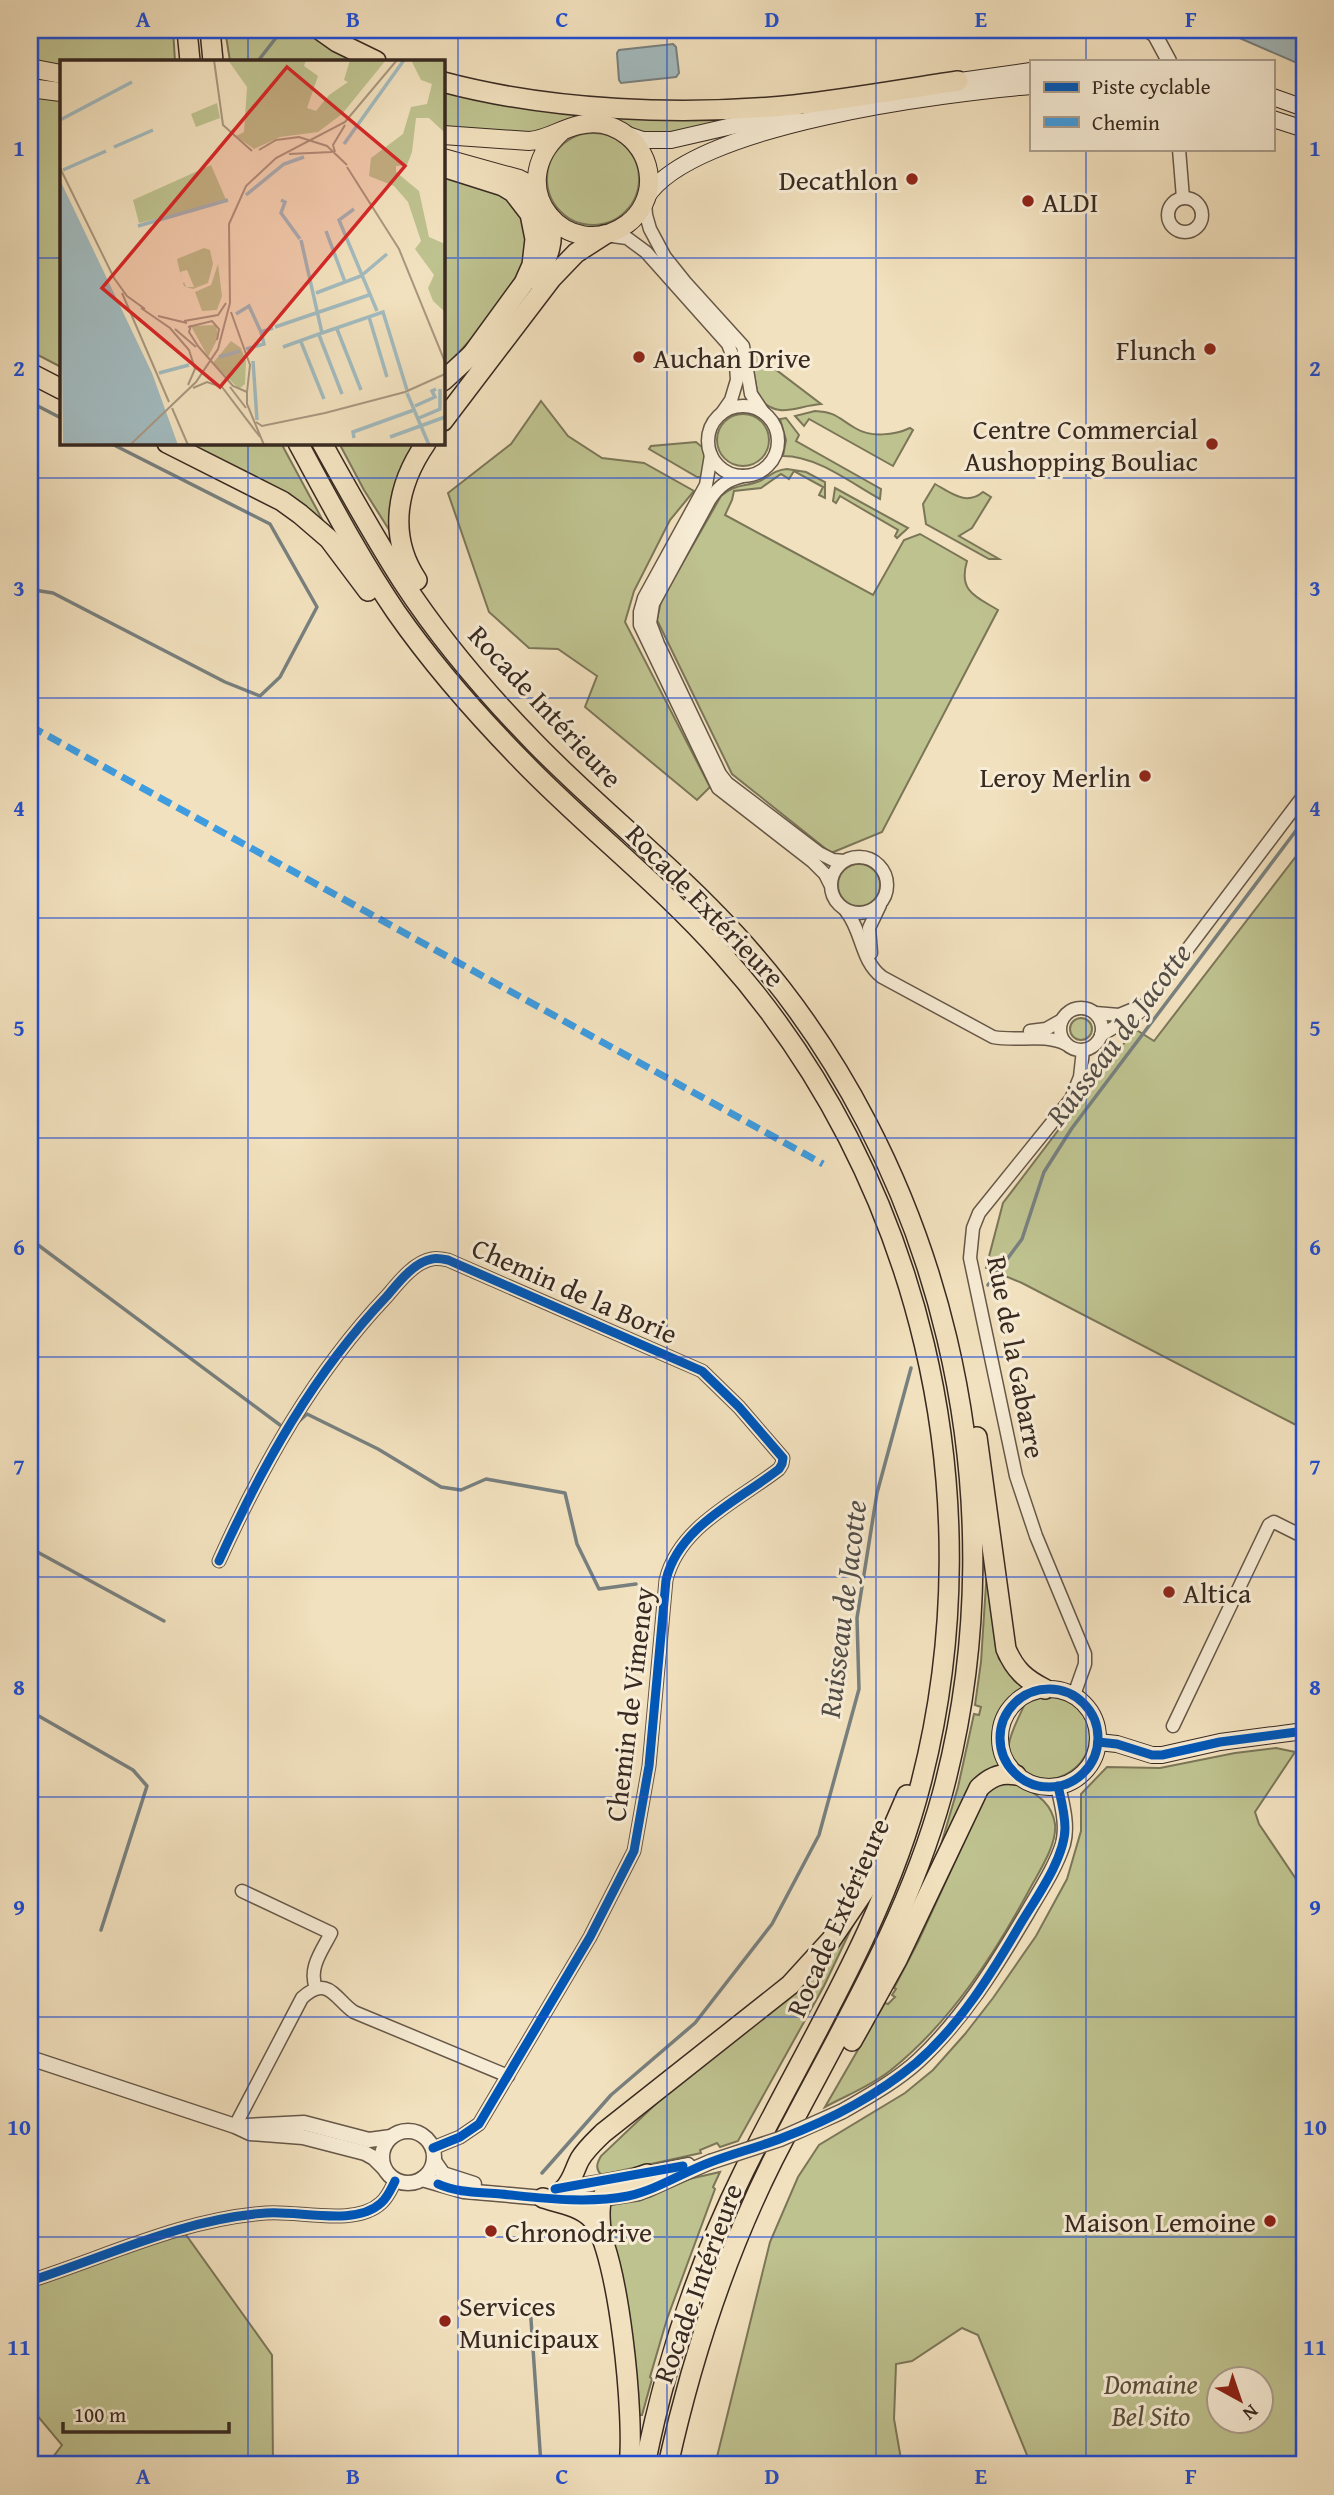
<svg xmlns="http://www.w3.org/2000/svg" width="1334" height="2495" font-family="'Gentium Book Plus',serif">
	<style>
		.green { fill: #bec28f; stroke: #7b7658; stroke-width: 2; fill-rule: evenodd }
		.water { fill: #a2babe; stroke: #78807f; stroke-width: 2 }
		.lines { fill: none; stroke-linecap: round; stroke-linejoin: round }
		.stream { stroke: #78807f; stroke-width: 3.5 }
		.minor-casing { stroke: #665748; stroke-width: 15 }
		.tertiary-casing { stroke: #665748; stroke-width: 17 }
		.secondary-casing { stroke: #382921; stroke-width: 18 }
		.primary-casing { stroke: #382921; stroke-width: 20 }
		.trunk-casing { stroke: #382921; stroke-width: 22 }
		.minor { stroke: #f7ecd5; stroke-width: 12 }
		.tertiary { stroke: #f7ecd5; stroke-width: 14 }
		.secondary { stroke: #f7ecd5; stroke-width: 16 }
		.primary { stroke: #f2e1be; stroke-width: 18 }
		.trunk { stroke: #f2e1be; stroke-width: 19 }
		.tertiary-bridge-casing { stroke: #665748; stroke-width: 17; stroke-linecap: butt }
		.tertiary-bridge { stroke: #f7ecd5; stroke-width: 14 }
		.quiet { stroke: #3e9ce0; stroke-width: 7; stroke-dasharray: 14 7; stroke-linecap: butt }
		.cycleway-casing { stroke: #f7ecd5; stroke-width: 13 }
		.cycleway { stroke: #0057b8; stroke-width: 9 }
		.grid { fill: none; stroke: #1d4ed8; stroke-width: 2; stroke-opacity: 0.55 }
		.poi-dot { fill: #8f2418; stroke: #f7ecd5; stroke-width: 2.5 }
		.labels { text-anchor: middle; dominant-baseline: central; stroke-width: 6; stroke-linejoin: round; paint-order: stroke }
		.poi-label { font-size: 28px; fill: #382921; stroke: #f7ecd5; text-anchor: end }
		.street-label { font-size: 28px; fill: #382921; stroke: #f7ecd5 }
		.park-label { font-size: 28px; font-style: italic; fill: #5a4f3c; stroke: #f7ecd5 }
		.water-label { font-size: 30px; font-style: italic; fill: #524d48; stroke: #f7ecd5 }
		.inset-river { fill: none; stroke: #a2babe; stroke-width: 3.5 }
		.inset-road { fill: none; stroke: #a8977f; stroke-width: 2 }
		.view { fill: #d62828; fill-opacity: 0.15; stroke: #d62828; stroke-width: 3.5 }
		.inset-edge { fill: none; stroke: #382921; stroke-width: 3.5 }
		.neatline { fill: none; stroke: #1d4ed8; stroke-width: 2.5 }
		.grid-label { font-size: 23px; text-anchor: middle; font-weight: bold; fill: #1d4ed8 }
	</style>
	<rect width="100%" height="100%" fill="#f2e1be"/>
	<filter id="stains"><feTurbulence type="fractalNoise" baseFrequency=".00286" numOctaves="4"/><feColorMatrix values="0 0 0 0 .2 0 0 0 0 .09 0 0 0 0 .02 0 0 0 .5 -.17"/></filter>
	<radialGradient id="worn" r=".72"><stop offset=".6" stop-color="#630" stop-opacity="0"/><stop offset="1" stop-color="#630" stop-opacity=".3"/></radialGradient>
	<g class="green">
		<path d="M30,30h143l2,31h-114v5l-31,-6z"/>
		<path d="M225,30h86l52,31h-133z"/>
		<path d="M443,88l311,26 -92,22 -26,-5 -24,-14 -16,-3 -19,2 -40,19 -94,-8z"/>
		<path d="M30,96l31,4v267l-31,-16z"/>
		<circle cx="593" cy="179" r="46"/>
		<path d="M443,171l75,30 12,57 -51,73 -36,38z"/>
		<path d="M750,350l71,54c-26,2 -41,16 -63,-6z"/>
		<path d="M541,401l27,35 34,22 42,5 50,28 -24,29 -36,71 -9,31 85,165 -13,13 -112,-93 12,-31 -39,-27 -29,-1 -40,-36 -41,-119 63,-49z"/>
		<path d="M815,411c21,1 23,7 40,17 16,10 40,7 55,0l3,2 -20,36 -84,-47 -5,7 -9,-10z"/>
		<circle cx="743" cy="440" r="26"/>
		<path d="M786,418l13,17 -3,6 85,48 -1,10c-29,-16 -63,-43 -97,-43l3,-16 -6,-21z"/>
		<path d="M696,442l6,5 6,19 -7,11h-4l-48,-28 2,-3z"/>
		<path d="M179,443h102l48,89z"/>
		<path d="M339,443h81l-27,93 -29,-46z"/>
		<path d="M787,469l19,3 19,10v16l-6,-3 4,-8 -29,-16 -5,8 -8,-5 -20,14 -27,3 -2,9 -7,15 148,80 31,-55 16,-6 47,27c-9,30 8,35 31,49l-116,222 -51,21 -99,-79 -75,-154 4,-19 60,-105c13,-12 24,-9 39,-15 10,-5 14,-11 27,-12z"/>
		<path d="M935,484c16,9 31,22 48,8l8,5 -19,31 -13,8 40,23h-10l-63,-35 -3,-20z"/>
		<path d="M835,488l73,40 -11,10 -2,-2 3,-6 -58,-34 -4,7 -3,-2z"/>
		<path d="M1304,846v571l-8,8 -274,-142 -36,-15 17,-65 132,-174 19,12z"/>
		<circle cx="859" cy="885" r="21"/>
		<circle cx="1081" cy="1029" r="11"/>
		<path d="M987,1569l9,78 3,12 27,26c-28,19 -41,49 -24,81l-64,89 20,-68 16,-73 5,1 2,-8 -6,-2 6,-43z"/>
		<path d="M1047,1696c18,2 32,8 39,24 20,43 -41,82 -69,43 -5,-5 -9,-12 -8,-19 2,-14 11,-28 16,-41z"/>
		<path d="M1276,1748l19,4 -40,60 4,12 41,61 4,2v578h-273l-53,-130 -16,-7 -50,33 -16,3 -2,55 8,46h-187l55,-223 28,-65 21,-32 86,-52 28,-23 32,-36 28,-36 43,-62 31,-57 14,-48v-37l26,-27 53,1 75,-15zM1218,2380h42v42h-42z"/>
		<path d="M1012,1779c18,13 39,19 43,45 2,19 -13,43 -22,59 -37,69 -81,138 -142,187 -20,16 -44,25 -66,37l60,-104 3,1 7,-7 -3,-2 4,-6 -2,-1 24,-46 69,-150 3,-5z"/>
		<path d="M860,1910l-36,76 -86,155 -18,6 -3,-4 -17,7 1,3 -100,22c-6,-7 -4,-12 0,-19z"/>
		<path d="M720,2172l-7,15 2,2 -48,130 -17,58 2,2 -10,36h-4l-32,-209 44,-9 39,-18z"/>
		<path d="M184,2232l88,123 1,110h-226l15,-20 -32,-38v-121z"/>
	</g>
	<g class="water">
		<path d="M1221,30h83v36z"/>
		<path d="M673,44l3,3 3,26 -3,4 -55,6 -2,-3 -2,-27 2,-3z"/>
	</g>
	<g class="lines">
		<g class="stream">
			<path d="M258,61l24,-31"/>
			<path d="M61,355v-1"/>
			<path d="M30,402l31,16"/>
			<path d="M30,402l6,-9"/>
			<path d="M30,588l4,2 -4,6"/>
			<path d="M34,590l19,3 172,89 35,14 20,-19 37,-70 -47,-83 -160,-81"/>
			<path d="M30,1239l250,186"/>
			<path d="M988,1285l34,-46 22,-67 28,-44 232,-308"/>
			<path d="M298,1422l9,-8 71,35 63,38 20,3 25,-11 79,14 12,51 22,45 37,-5"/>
			<path d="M30,1548l134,73"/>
			<path d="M30,1711l103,59 14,16 -46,144"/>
			<path d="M542,2173l69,-78 84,-72 77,-99 47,-89 40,-146 -2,-71 20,-125 34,-125"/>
			<path d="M530,2305l11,160"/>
		</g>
		<g class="minor-casing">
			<g id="minor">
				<path d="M1179,149l4,49"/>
				<circle cx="1185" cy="215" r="17"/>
				<path d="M645,202l1,13 4,14 15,28 20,25 58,64 8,48 12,18"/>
				<path d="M605,235l22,3 19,14 82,92 8,21 1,15 -6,20 -9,13"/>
				<circle cx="743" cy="441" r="35"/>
				<path d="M711,455l-5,30 -62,113 -4,14v13l78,163 94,73 13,13 5,10"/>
				<path d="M743,476c-16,4 -24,10 -33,23l-57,105 -3,19 8,21 62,130 7,9 92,70 14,7 11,1"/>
				<circle cx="859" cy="885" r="28"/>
				<path d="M846,911c17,21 14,49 36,66l111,60c25,5 50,-4 73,7"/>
				<path d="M871,953l-2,-25 11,-23"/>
				<circle cx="1081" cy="1029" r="21"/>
				<path d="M1095,1013l24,2 17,-7"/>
				<path d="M1030,1031l16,-2 16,-9"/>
				<path d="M1101,1035l39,-23 164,-217"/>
				<path d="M219,1561c44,-97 95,-188 168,-265 11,-13 27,-34 45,-37 4,-1 11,0 16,1l254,111 37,36 44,51 -1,6 -3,5c-41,32 -100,57 -113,111l-17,186 -15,85 -44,86 -111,187 -19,13 -27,11"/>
				<path d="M1074,1695l11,-31v-10l-49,-118 -20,-60 -46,-218 3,-30 6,-15 92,-114 9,-22 3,-27"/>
				<path d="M1173,1726l96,-201 5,-3 30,15"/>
				<path d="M242,1891l89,42c-9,18 -23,35 -15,55"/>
				<path d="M235,2126l67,-128c26,-24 33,1 52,14l154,64"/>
				<path d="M30,2281c78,-25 153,-62 236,-68 32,-3 89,14 115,-10 7,-6 10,-14 14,-22"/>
			</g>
		</g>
		<g class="tertiary-casing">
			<g id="tertiary">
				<path d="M1148,30l7,5 14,26"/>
				<path d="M30,2058l205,68 15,7 53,4 62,16 9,5 10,10"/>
				<path d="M843,2111c26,-15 53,-30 75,-50 45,-42 77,-94 108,-146 13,-23 29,-46 37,-71 5,-19 -1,-40 -5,-58"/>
				<path d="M247,2126l57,-3 65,17 22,-3"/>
				<circle cx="408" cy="2157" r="26"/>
				<path d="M434,2161l9,13 31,10"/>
				<path d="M639,2175l49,-10"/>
				<path d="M422,2179l42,12 79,7 57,1 39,-6 71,-31"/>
				<path d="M560,2189l60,-10"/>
			</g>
		</g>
		<g class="secondary-casing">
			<g id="secondary">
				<path d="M946,83l85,-12"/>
				<path d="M1273,97l31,11"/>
				<path d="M1273,119l31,10"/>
				<path d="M628,135l15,5h28l122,-28"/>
				<path d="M646,198c45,-74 301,-105 385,-112"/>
				<circle cx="1049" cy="1738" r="49"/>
				<path d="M1098,1742l19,2 35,11h10l58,-13 84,-11"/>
			</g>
		</g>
		<g class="primary-casing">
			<g id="primary">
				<path d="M30,68l31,6"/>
				<path d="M30,88l31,4"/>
				<path d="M443,135l86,6c18,-1 32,-12 50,-16 35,-9 68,18 70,53 1,18 -8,36 -22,46 -58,42 -128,-35 -66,-92"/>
				<path d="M443,158l76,21 10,5 9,13"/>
			</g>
		</g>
		<g class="trunk-casing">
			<g id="trunk">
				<path d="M187,30l3,31"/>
				<path d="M210,30l3,31"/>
				<path d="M320,30l17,12 39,19"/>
				<path d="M443,82c109,29 239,34 351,23 55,-6 110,-16 164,-24"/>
				<path d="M443,167l60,19 10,6 17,22 5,25 -3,26 -8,18 -54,74"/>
				<path d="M535,279c14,-21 21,-40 13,-64"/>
				<path d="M30,373l31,16"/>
				<path d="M443,381l36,-33"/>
				<path d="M443,421l108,-142 25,-26 28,-18"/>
				<path d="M167,443l115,58 18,13 29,25 39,52"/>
				<path d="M298,443c31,57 61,115 98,169 37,53 82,104 127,150 64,66 138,123 199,192 200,223 273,541 199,829 -35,139 -114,261 -177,388 -45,91 -79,194 -99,294"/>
				<path d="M322,443c26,47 52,94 81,139 36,55 86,114 132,161 64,66 138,123 200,191 209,227 287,564 207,861 -36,131 -108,245 -169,365 -48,96 -82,201 -105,305"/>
				<path d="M417,580c-30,-45 -20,-95 9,-137"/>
				<path d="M977,1437l29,212c9,21 19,30 39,40"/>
				<path d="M852,2041l45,-81 82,-172c11,-11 22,-16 37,-13"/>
				<path d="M564,2189c9,-9 10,-19 16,-30 6,-10 15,-18 23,-26l187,-148 41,-45 36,-53 40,-92"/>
				<path d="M543,2198c16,5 37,8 49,21 27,33 43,202 37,246"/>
				<path d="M601,2230c-5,-47 8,-41 46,-56"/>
			</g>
		</g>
		<use href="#minor" class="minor"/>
		<use href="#tertiary" class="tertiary"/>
		<use href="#secondary" class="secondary"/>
		<use href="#primary" class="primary"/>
		<use href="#trunk" class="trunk"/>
		<g class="tertiary-bridge-casing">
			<path id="tertiary-bridge" d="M710,2162l70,-23 63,-28"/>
		</g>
		<use href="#tertiary-bridge" class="tertiary-bridge"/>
		<path class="quiet" d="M30,726l793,438"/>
		<g class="cycleway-casing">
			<g id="cycleway">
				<path d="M219,1561c44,-97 95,-188 168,-265 11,-13 27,-34 45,-37 4,-1 11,0 16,1l254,111 37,36 44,51 -1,6 -3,5c-41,32 -100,57 -113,111l-17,186 -15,85 -44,86 -111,187 -19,13 -27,11"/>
				<circle cx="1049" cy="1738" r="49"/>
				<path d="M1098,1742l19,2 35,11h10l58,-13 84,-11"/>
				<path d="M438,2184c20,9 41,8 63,10 41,4 85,10 127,2 29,-6 55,-24 83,-34 24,-9 48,-15 71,-24 48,-18 94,-42 134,-75 44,-38 76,-90 105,-140 15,-25 44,-65 44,-95 0,-14 -4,-29 -7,-42"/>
				<path d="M555,2189l128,-23"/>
				<path d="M30,2281c78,-25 153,-62 236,-68 32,-3 89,14 115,-10 7,-6 10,-14 14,-22"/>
			</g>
		</g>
		<use href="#cycleway" class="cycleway"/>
	</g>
	<path class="grid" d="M248,30v31M458,30v2435M667,30v2435M876,30v2435M1086,30v31M1086,149v2316M30,258h31M443,258h861M248,443v2022M30,478h1274M30,698h1274M30,918h1274M30,1138h1274M30,1357h1274M30,1577h1274M30,1797h1274M30,2017h1274M30,2237h1274"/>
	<g class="poi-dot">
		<circle cx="912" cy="179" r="7"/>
		<circle cx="1028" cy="201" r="7"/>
		<circle cx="1210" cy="349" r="7"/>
		<circle cx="639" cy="357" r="7"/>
		<circle cx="1212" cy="444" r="7"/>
		<circle cx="1145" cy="776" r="7"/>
		<circle cx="1169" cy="1592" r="7"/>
		<circle cx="1270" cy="2221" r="7"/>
		<circle cx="491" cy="2231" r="7"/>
		<circle cx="445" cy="2321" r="7"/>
	</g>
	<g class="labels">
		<g class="poi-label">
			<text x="898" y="179">Decathlon</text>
			<text x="1042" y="201" text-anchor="start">ALDI</text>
			<text x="1196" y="349">Flunch</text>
			<text x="653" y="357" text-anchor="start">Auchan Drive</text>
			<text x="1198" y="428">Centre Commercial<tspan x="1198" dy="32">Aushopping Bouliac</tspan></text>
			<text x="1131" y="776">Leroy Merlin</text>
			<text x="1183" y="1592" text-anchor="start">Altica</text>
			<text x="1256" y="2221">Maison Lemoine</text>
			<text x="505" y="2231" text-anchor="start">Chronodrive</text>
			<text x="459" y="2305" text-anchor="start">Services<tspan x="459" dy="32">Municipaux</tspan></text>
		</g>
		<g class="street-label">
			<text transform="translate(546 706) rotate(47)">Rocade Intérieure</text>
			<text transform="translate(706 905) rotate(46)">Rocade Extérieure</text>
			<text transform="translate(575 1290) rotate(24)">Chemin de la Borie</text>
			<text transform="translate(1017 1357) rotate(79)">Rue de la Gabarre</text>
			<text transform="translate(629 1704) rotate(-83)">Chemin de Vimeney</text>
			<text transform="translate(837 1917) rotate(-66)">Rocade Extérieure</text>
			<text transform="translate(697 2283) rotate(-70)">Rocade Intérieure</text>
		</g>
		<g class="park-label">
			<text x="1151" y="2383">Domaine<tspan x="1151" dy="32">Bel Sito</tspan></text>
		</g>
		<g class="water-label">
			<text transform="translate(1118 1034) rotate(-53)">Ruisseau de Jacotte</text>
			<text transform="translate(842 1609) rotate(-83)">Ruisseau de Jacotte</text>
		</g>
	</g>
	<g transform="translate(60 60)">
		<rect width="385" height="385" fill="#f2e1be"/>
		<path d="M168,0h78l-2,6 14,10 -11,32 9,3 13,-16 19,-13 -4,-2 6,-20h36l-44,54 -24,18 -38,5 -26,12 -18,-13 8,-4 3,-45zM351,0h34v73l-16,-15h-13l-4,34 -5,13 -11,1v6l23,19 10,46 16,7v68l-12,-11 -5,-13 6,-13 -19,-26 6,-8 -13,-39 -14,-16 -25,-10 2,-18 32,-24 8,-27 16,-3 5,-20 -11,-4zM157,43l3,15 -24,9 -5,-13zM151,105l16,37 -88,21 -6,-23zM144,188l6,2 3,14 -5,19 -15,6 -7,-2 -2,-1 -1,-3 1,-1 2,5h8l-7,-17 -7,2 2,10 -5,-23zM158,204l4,32 -5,14 -15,1 -7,-19 16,-7zM156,265l2,13 -10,19 -17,-31zM171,281l10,7 5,13 -1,23 -6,5 -26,-26z" fill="#bec28f"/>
		<path d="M0,120l92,193 26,72 -115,-2z" fill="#a2babe"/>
		<path class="inset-river" d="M0,60l72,-38M284,84l60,-84M54,87l39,-17M3,110l43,-19M186,135l38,-31 20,-7M221,140l4,2 -4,11 19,26M294,149l-15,11 38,91M78,166l90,-26M266,171l19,51M0,214l53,125 11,46M256,233l45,-17 26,-22M176,254l13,-8 12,26M309,257l18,60M215,267l94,-32M277,269l24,61M262,273l61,-21 24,78M259,275l23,59M241,282l23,57M223,287l39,-14 -21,-93M186,289l18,-5 -3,-12 12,-4M159,297l21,-6M193,301l4,59M99,313l30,-8M347,333l22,52M355,346l20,-9 -3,-6 4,-2M359,358l21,-9v-20M330,377l55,-20M294,378l-1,-6 61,-22"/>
		<path class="inset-road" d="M154,0l9,65 29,26M199,90l17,-10 23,-3 28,9 20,19M275,92l-2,-7 12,-20M229,94l43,-2M287,107l52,82 46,113M0,108l54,110 13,18 18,13M62,233l47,109M81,248l29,20 19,22 6,19 -7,16M171,252l19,53 -3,27M98,256l29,7M124,261l34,-6 8,-12M131,265l-2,7 9,14M128,267l24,-6 7,8 -2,11M115,269l21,18M137,285l36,41 14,6v12l17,41M170,327l16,21M133,328l14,-6 15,5 38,50M112,348l16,37M196,362l6,4 63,-13 80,-21 40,-18M70,385l66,-63 22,-33 12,-46 -1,-79 17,-38 30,-28 69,-36 52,-62"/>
		<path class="view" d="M227,7l118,99 -185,221 -118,-99z"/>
		<rect width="385" height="385" class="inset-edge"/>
	</g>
	<rect width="1334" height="2495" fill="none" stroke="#f2e1be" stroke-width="77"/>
	<rect x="1030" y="60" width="245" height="91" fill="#f7ecd5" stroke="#ab9e8d" stroke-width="2"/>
	<rect x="1044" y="82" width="35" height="10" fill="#0057b8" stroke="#ab9e8d" stroke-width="2"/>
	<text x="1092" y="94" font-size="21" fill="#382921">Piste cyclable</text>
	<rect x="1044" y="117" width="35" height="10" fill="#3e9ce0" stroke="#ab9e8d" stroke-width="2"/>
	<text x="1092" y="130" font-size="21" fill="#382921">Chemin</text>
	<g transform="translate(1240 2400) rotate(140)"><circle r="33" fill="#f7ecd5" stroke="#ab9e8d" stroke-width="2"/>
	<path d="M0-5L12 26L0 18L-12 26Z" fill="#8f2418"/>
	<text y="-10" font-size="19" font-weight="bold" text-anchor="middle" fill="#382921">N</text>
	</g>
	<path d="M63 2422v10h166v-10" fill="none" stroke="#382921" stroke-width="3.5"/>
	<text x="74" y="2422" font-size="21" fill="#382921" stroke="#f7ecd5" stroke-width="5" paint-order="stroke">100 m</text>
	<rect x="38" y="38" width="1258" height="2418" class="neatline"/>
	<g class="grid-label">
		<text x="143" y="27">A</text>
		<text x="353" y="27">B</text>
		<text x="562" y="27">C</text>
		<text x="772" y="27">D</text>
		<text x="981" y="27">E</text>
		<text x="1191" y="27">F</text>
		<text x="19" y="156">1</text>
		<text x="1315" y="156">1</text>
		<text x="19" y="376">2</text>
		<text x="1315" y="376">2</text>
		<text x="19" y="596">3</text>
		<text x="1315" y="596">3</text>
		<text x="19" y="816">4</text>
		<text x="1315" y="816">4</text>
		<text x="19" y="1036">5</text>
		<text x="1315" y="1036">5</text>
		<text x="19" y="1255">6</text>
		<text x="1315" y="1255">6</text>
		<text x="19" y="1475">7</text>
		<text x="1315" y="1475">7</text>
		<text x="19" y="1695">8</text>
		<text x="1315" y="1695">8</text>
		<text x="19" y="1915">9</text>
		<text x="1315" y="1915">9</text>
		<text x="19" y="2135">10</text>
		<text x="1315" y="2135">10</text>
		<text x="19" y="2355">11</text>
		<text x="1315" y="2355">11</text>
		<text x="143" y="2484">A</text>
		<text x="353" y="2484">B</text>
		<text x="562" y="2484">C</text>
		<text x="772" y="2484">D</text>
		<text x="981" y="2484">E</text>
		<text x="1191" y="2484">F</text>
	</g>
	<rect width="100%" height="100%" filter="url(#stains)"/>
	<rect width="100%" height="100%" fill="url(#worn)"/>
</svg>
